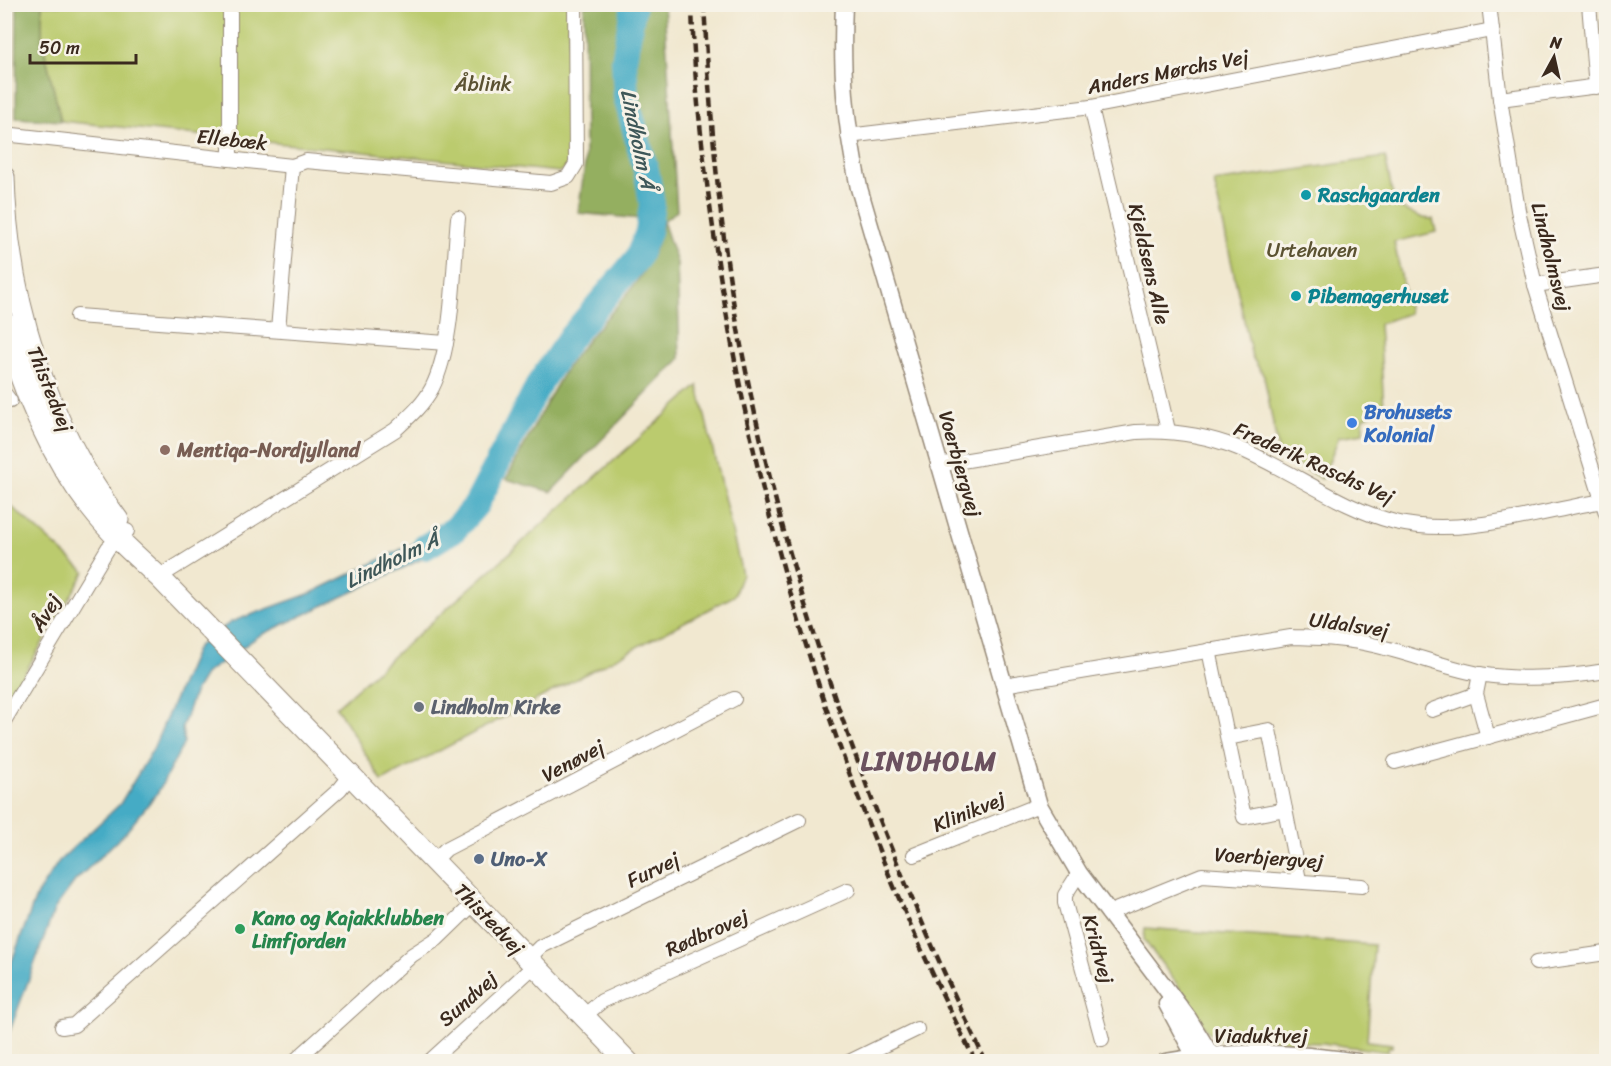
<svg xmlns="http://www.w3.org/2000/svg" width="1611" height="1066" font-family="Sriracha,sans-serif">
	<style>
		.green { fill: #bbcb6e; stroke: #7b7a46; stroke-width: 1.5 }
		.forest { fill: #94af61; stroke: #686c40; stroke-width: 1.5 }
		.water { fill: #45abc5; stroke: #406a72; stroke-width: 1.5 }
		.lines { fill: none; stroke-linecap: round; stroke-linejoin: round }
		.river { stroke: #45abc5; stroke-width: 26 }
		.minor-casing { stroke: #968977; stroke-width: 16 }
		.tertiary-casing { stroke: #968977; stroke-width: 19 }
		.primary-casing { stroke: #968977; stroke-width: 23 }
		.minor { stroke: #fff; stroke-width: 14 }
		.tertiary { stroke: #fff; stroke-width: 16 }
		.primary { stroke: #fff; stroke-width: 21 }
		.rail { stroke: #3b2a1e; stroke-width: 4.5; stroke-dasharray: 9 4.5; stroke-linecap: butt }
		.culture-dot { fill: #0f9aa8; stroke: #f7f3e8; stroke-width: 2 }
		.shop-dot { fill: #3f7fe0; stroke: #f7f3e8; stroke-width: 2 }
		.education-dot { fill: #8d6e63; stroke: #f7f3e8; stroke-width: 2 }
		.worship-dot { fill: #6b7280; stroke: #f7f3e8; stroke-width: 2 }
		.service-dot { fill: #5c6f8a; stroke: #f7f3e8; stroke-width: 2 }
		.leisure-dot { fill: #2e9e5b; stroke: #f7f3e8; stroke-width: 2 }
		.labels { text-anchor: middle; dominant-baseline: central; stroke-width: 6; stroke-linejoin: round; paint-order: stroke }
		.street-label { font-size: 20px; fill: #3b2a1e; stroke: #f7f3e8 }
		.park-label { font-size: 20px; fill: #5b5232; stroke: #f7f3e8 }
		.culture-label { font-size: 20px; font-weight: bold; fill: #0d838f; stroke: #f7f3e8; text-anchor: start }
		.shop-label { font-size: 20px; font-weight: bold; fill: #366cbe; stroke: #f7f3e8; text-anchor: start }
		.education-label { font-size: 20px; font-weight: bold; fill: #785e54; stroke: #f7f3e8; text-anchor: start }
		.worship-label { font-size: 20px; font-weight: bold; fill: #5b616d; stroke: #f7f3e8; text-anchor: start }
		.service-label { font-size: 20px; font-weight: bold; fill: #4e5e75; stroke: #f7f3e8; text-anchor: start }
		.leisure-label { font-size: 20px; font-weight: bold; fill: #27864d; stroke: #f7f3e8; text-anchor: start }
		.water-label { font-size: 21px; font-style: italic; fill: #3e5758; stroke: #f7f3e8 }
		.district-label { font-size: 26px; font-weight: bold; letter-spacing: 1.5px; fill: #6b515f; stroke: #f7f3e8 }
	</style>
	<rect width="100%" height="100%" fill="#f7f3e8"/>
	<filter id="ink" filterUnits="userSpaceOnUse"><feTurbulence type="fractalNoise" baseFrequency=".0167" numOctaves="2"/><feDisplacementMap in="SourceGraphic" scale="12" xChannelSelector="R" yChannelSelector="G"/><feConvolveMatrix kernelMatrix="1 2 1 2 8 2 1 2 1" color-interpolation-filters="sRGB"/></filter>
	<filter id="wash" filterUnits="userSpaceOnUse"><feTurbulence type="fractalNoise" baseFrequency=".008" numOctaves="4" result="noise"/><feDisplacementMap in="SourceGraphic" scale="24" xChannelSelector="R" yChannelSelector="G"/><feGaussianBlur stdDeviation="1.35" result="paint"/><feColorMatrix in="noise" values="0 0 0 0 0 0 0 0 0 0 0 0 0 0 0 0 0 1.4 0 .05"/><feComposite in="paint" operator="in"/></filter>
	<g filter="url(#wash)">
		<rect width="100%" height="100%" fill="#f1e8d0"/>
		<g class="green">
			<path d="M42,5h527l1,160 -11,7 -498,-51 -19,-81z"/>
			<path d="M1385,157l10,49 28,12 10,1 3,13 -42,10 15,71 -30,11 5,85 -21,9v15l-24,4 -17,42 -43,-24 -15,-79 -12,-19 -38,-175z"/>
			<path d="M698,386l44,188 -8,22 -352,185 -46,-74z"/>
			<path d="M4,500l81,72 -80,134h-1z"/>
			<path d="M1145,928l229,17 -7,96 25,3v3h-4v5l-65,-9 -105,-3 -12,-10 -29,-46 -33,-44z"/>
		</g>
		<g class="forest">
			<path d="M17,5h25v35l19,81 -45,-3z"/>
			<path d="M584,5h80l13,206 -14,10 14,42 3,96 -129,133 -45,-13c21,-37 39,-77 62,-113 33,-51 84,-82 95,-145l-85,-8 7,-49z"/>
		</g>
		<path class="water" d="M455,529l7,4 -19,16 -184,87 -53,37 -12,20 -12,35 2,15 -26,49 -32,40 -51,49 -20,27 -50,136v-65l32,-85 22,-33 61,-57 33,-55 44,-102 34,-25 80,-29 126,-61z"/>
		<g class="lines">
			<path class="river" d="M425,547l30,-18 21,-24 64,-123 30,-44 67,-79 11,-27 4,-28 -5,-30 -21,-77 -2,-37 10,-56"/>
		</g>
	</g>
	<g filter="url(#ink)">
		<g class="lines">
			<g class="minor-casing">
				<g id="minor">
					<path d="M1489,4l11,95 18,111 17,75 71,228"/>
					<path d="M1589,4l7,83"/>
					<path d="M1500,99l106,-14"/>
					<path d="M1091,107l77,323"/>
					<path d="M4,134l288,32 14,-5 245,22 17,-6 8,-13 -1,-160"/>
					<path d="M848,136l243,-29 401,-77"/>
					<path d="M230,159v-155"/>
					<path d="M1535,285l71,-10"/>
					<path d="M77,316l369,27"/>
					<path d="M278,330l14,-164"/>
					<path d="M4,393l6,8"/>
					<path d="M938,465l198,-33c35,-2 69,3 102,16 54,22 101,60 157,74 67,16 142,-10 208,-21"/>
					<path d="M159,577l236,-147c14,-13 28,-25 37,-42 22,-44 21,-120 26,-170"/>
					<path d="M1209,650l35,167 41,-8 -16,-79 -41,8"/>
					<path d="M1480,674l-4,20 12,43"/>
					<path d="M1004,685l287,-48c27,1 55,1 82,8 36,8 70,22 106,29 43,7 85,4 127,-3"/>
					<path d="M1432,710l44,-16"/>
					<path d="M4,721l104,-173 19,-17"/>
					<path d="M1395,762l211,-57"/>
					<path d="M1285,809l14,71"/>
					<path d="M914,855l125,-50"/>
					<path d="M434,861l12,-12 288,-150"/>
					<path d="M1079,873l-14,22v8l37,136"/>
					<path d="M1108,913l94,-38 160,11"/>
					<path d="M528,959l12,-12 259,-127"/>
					<path d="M1536,963l70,-10"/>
					<path d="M584,1016l18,-15 246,-111"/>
					<path d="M62,1027l12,-2 266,-236 11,-14"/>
					<path d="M296,1060l116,-105 25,-16 37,-36"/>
					<path d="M429,1062l105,-96"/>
					<path d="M849,1062l68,-33"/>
				</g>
			</g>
			<g class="tertiary-casing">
				<g id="tertiary">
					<path d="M844,4c-3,68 1,118 15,184l180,617 40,68 109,145 27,44"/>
					<path d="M1167,1004l31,58"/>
					<path d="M1165,1062c64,-12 129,-10 192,0"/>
				</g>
			</g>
			<g class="primary-casing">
				<g id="primary">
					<path d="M4,177c3,120 42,247 114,343"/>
					<path d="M4,322c16,64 46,133 87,186 20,26 44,47 68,69l469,485"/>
				</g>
			</g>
			<use href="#minor" class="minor"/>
			<use href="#tertiary" class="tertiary"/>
			<use href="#primary" class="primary"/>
			<g class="rail">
				<path d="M692,4c2,90 14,177 27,265 43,275 129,545 257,793"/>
				<path d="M704,4c6,111 15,222 35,331 47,254 135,495 247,727"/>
			</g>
		</g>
	</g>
	<g class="culture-dot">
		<circle cx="1306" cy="195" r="6"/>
		<circle cx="1296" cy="296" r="6"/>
	</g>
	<circle class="shop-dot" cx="1352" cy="423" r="6"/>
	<circle class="education-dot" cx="165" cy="450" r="6"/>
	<circle class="worship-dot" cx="419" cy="707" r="6"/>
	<circle class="service-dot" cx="479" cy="859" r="6"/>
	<circle class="leisure-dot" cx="240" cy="929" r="6"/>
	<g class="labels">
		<g class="street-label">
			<text transform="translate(1168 72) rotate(-11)">Anders Mørchs Vej</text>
			<text transform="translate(232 140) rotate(6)">Ellebæk</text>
			<text transform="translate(1551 257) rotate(76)">Lindholmsvej</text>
			<text transform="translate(1149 264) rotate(77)">Kjeldsens Alle</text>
			<text transform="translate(50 389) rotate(68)">Thistedvej</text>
			<text transform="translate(1314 463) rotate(24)">Frederik Raschs Vej</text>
			<text transform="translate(960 464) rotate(74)">Voerbjergvej</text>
			<text transform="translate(46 613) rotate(-59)">Åvej</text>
			<text transform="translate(1349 625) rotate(8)">Uldalsvej</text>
			<text transform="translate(573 761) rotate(-28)">Venøvej</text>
			<text transform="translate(969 812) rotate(-22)">Klinikvej</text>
			<text transform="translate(1269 858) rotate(4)">Voerbjergvej</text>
			<text transform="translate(653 870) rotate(-26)">Furvej</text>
			<text transform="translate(489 919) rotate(46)">Thistedvej</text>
			<text transform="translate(707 933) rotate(-24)">Rødbrovej</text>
			<text transform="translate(1098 949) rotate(75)">Kridtvej</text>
			<text transform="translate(468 999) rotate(-42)">Sundvej</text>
			<text x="1261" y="1036">Viaduktvej</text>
		</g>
		<g class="park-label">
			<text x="483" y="84">Åblink</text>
			<text x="1312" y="250">Urtehaven</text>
		</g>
		<g class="culture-label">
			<text x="1318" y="195">Raschgaarden</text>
			<text x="1308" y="296">Pibemagerhuset</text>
		</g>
		<g class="shop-label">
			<text x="1364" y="412">Brohusets<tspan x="1364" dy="23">Kolonial</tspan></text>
		</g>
		<g class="education-label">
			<text x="177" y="450">Mentiqa-Nordjylland</text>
		</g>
		<g class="worship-label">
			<text x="431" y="707">Lindholm Kirke</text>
		</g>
		<g class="service-label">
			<text x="491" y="859">Uno-X</text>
		</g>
		<g class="leisure-label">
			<text x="252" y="918">Kano og Kajakklubben<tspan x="252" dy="23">Limfjorden</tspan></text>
		</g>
		<g class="water-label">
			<text transform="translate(638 139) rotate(78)">Lindholm Å</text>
			<text transform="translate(392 560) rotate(-26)">Lindholm Å</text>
		</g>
		<g class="district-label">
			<text x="929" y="761">LINDHOLM</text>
		</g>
	</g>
	<rect width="1611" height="1066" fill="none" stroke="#f7f3e8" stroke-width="24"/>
	<g transform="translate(1554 57) rotate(8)" stroke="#f7f3e8" stroke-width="4.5" paint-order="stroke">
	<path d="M0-4.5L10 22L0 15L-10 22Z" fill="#3b2a1e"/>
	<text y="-9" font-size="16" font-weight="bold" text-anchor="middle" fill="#3b2a1e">N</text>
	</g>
	<path d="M30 54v9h106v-9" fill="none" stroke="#3b2a1e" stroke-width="3"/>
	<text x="39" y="54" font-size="18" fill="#3b2a1e" stroke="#f7f3e8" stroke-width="4.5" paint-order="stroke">50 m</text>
</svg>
